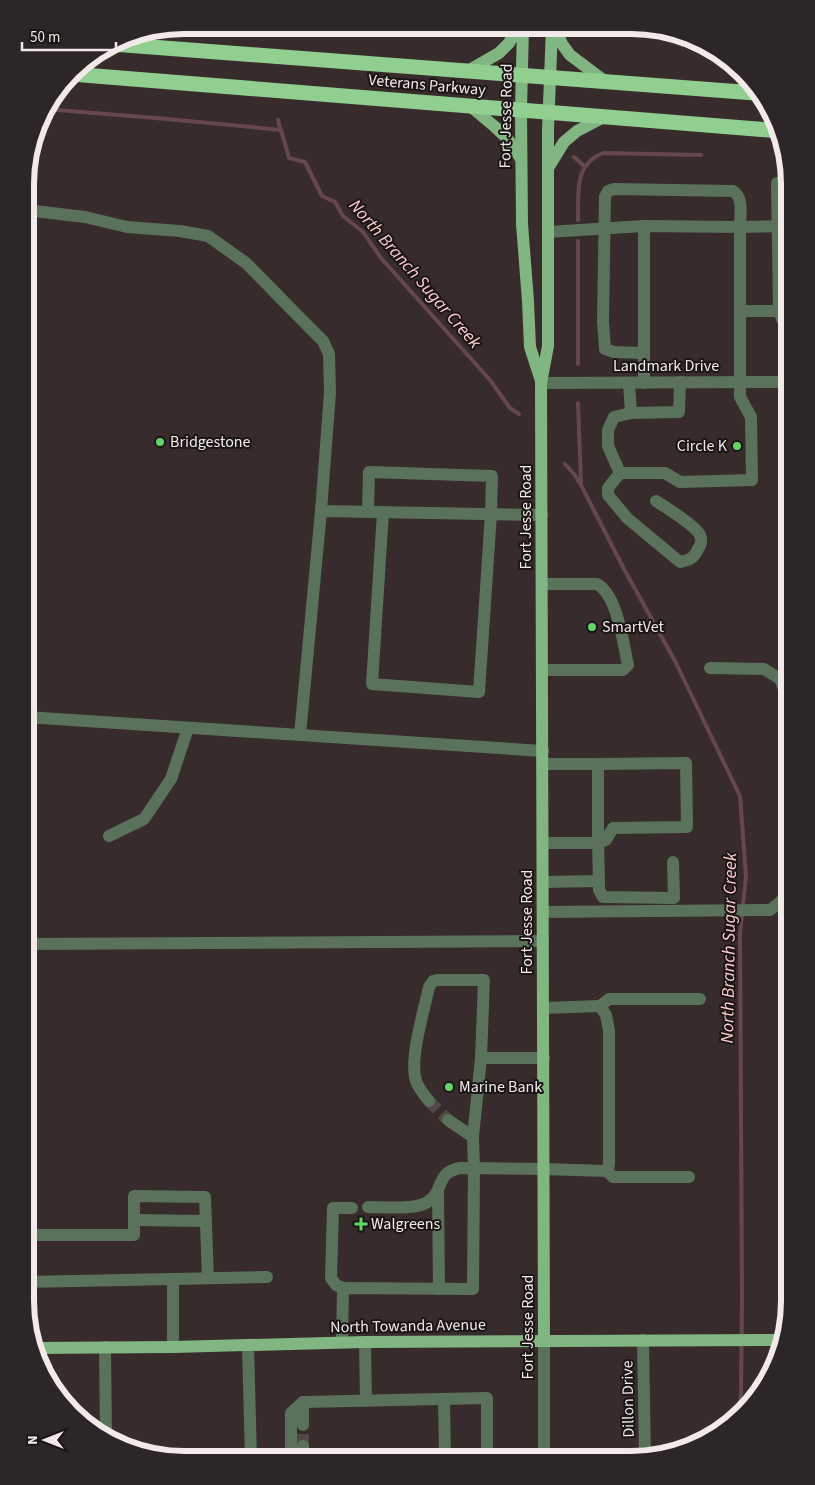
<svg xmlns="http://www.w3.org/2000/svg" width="815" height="1485" font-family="'Source Sans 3',sans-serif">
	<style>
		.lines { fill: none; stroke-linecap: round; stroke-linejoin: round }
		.stream { stroke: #66484b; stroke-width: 4 }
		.minor-tunnel { stroke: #534848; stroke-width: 12; stroke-dasharray: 12 6; stroke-linecap: butt }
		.minor { stroke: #597259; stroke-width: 12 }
		.major { stroke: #81b581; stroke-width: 12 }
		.highway { stroke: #91cf91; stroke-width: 15 }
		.poi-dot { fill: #63d469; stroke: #1b1515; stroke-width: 2 }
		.labels { text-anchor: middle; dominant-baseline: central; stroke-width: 4; stroke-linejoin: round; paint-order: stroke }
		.street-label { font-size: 16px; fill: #f2eaea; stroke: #1b1515 }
		.poi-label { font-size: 16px; fill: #f2eaea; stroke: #1b1515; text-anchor: start }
		.water-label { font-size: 18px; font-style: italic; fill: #ffcecd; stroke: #1b1515 }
		.rim { fill: none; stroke: #f2eaea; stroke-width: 6 }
	</style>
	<rect width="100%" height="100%" fill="#372b2b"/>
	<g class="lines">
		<g class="stream">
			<path d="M272,26h3v6"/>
			<path d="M576,27v1"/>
			<path d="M45,109l122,10 114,11 8,28 16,4 17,34 13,6 8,14 20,16 18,26 109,122 20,28 9,6"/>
			<path d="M278,120l3,12"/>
			<path d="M574,157l10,9"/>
			<path d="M578,220c1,-27 -5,-55 25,-67l98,2"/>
			<path d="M578,364v-123"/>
			<path d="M578,403l3,80"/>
			<path d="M565,464l10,11 6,10 43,84 51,92 65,135 6,80 -6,58 2,362 -1,99 -3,21"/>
		</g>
		<g class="minor-tunnel">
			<path d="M429,1101l19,19"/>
			<path d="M303,1446v-21"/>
		</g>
		<g class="minor">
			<path d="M26,210l59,7 42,10 53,4 28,5 38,27 63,64 14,14 6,13 1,39 -9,118"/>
			<path d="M548,232l96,-6"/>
			<path d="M740,311h39"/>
			<path d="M790,325h-2l-6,-6 -3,-8 -2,-128h13"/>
			<path d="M644,353l-30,-1 -9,-3 -2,-27 2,-125 3,-6 6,-2 119,2c11,6 7,24 7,36l50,-1"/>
			<path d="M541,383l249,-1"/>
			<path d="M629,383l2,30 -17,4 -6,13v16l12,27h45l15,9 72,-2 -1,-63 -11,-20v-170l-96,-1v157"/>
			<path d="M631,413l48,-1 1,-30"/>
			<path d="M620,473l-12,15v7l19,23 53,44c10,-2 14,-4 18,-13 3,-4 4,-9 2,-14 -5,-10 -33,-27 -44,-34"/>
			<path d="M368,512l1,-40 123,4 -1,38 -12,178 -107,-8 11,-172"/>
			<path d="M542,584h55c21,12 26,59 31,81l-5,5h-80"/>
			<path d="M710,668l54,1 16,10 7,17 3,143"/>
			<path d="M26,717l517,34"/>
			<path d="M300,735l21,-224 221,4"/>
			<path d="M543,764h55v79h-55"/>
			<path d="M109,836l35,-17 27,-40 17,-51"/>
			<path d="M599,881v9l4,7 71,1 -1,-36"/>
			<path d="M543,882l56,-1 -1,-38 8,-3 7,-12 74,-1 -1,-64 -88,1"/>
			<path d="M543,912l227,-2c12,-9 18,-13 20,-28"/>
			<path d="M25,944l518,-3"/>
			<path d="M600,1006l9,-7h91"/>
			<path d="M481,1058h63"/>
			<path d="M448,1120l25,17"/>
			<path d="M607,1171l6,6h76"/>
			<path d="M438,1191l1,98"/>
			<path d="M368,1207c14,0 46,3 58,-4 20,-12 8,-30 34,-35l83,1 64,2 2,-6v-134l-3,-16 -6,-9 -56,2"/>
			<path d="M134,1220l71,1"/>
			<path d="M25,1235h109v-39l71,1 3,81"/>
			<path d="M173,1279l94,-2"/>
			<path d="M25,1282l148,-3v68"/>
			<path d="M343,1288l-7,-3 -5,-7 2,-70h19"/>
			<path d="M643,1340l2,118"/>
			<path d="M342,1342l1,-54 130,1 1,-121 -1,-31 8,-79 3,-78h-47l-4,1 -4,6c-5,24 -20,72 -13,94 3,8 8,14 13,20"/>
			<path d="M365,1342l1,59"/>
			<path d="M248,1345l3,114"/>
			<path d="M105,1347l1,92"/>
			<path d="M444,1399l1,60"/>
			<path d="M303,1402v23"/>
			<path d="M291,1459v-46l12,-11 184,-4v62"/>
			<path d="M296,1459l7,-6v-7"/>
			<path d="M544,1460v-119"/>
		</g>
		<g class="major">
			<path d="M523,27l-2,83 1,114 6,77 2,46 11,34"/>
			<path d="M555,27l7,17 8,11 36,27"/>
			<path d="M468,71l31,-18 10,-10 9,-16"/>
			<path d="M470,106l24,20 13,12 14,21"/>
			<path d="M548,168l16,-26 13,-11 27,-14"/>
			<path d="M544,1341l-3,-958 7,-37v-216l4,-103"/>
			<path d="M33,1348l140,-1 192,-5 418,-2"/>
		</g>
		<g class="highway">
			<path d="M112,44l643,49"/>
			<path d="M71,74l710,57"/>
		</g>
	</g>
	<g class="poi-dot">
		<circle cx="160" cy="442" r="5"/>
		<circle cx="737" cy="446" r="5"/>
		<circle cx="592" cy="627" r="5"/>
		<circle cx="449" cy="1087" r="5"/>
		<path d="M358.5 1216.5h5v5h5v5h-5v5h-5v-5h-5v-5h5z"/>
	</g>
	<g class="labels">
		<g class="street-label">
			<text transform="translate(427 85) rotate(5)">Veterans Parkway</text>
			<text transform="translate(506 116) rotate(-89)">Fort Jesse Road</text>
			<text x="666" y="366">Landmark Drive</text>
			<text transform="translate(526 517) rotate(-90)">Fort Jesse Road</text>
			<text transform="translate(527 922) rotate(-90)">Fort Jesse Road</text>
			<text transform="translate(408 1326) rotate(-1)">North Towanda Avenue</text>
			<text transform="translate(528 1327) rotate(-90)">Fort Jesse Road</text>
			<text transform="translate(628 1399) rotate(-91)">Dillon Drive</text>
		</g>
		<g class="poi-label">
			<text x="170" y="442">Bridgestone</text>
			<text x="727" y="446" text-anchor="end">Circle K</text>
			<text x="602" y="627">SmartVet</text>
			<text x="459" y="1087">Marine Bank</text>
			<text x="371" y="1224">Walgreens</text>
		</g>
		<g class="water-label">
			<text transform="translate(415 274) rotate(49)">North Branch Sugar Creek</text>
			<text transform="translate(729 948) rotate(-89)">North Branch Sugar Creek</text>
		</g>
	</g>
	<path d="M0 0H815V1485H0ZM184 34H631A150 150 0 0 1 781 184V1301A150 150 0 0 1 631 1451H184A150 150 0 0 1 34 1301V184A150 150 0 0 1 184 34Z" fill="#2c2626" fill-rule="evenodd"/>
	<path class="rim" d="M184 34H631A150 150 0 0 1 781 184V1301A150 150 0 0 1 631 1451H184A150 150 0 0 1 34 1301V184A150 150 0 0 1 184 34Z"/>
	<g transform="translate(45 1440) rotate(270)" stroke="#1b1515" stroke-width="4" paint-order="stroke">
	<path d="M0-4L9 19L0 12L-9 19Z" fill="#f2eaea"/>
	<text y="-8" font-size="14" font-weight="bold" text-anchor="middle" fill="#f2eaea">N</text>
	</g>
	<path d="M22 42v8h94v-8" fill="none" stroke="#f2eaea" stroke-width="2.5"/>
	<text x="30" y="42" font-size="15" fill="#f2eaea" stroke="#1b1515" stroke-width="4" paint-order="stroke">50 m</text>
</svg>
